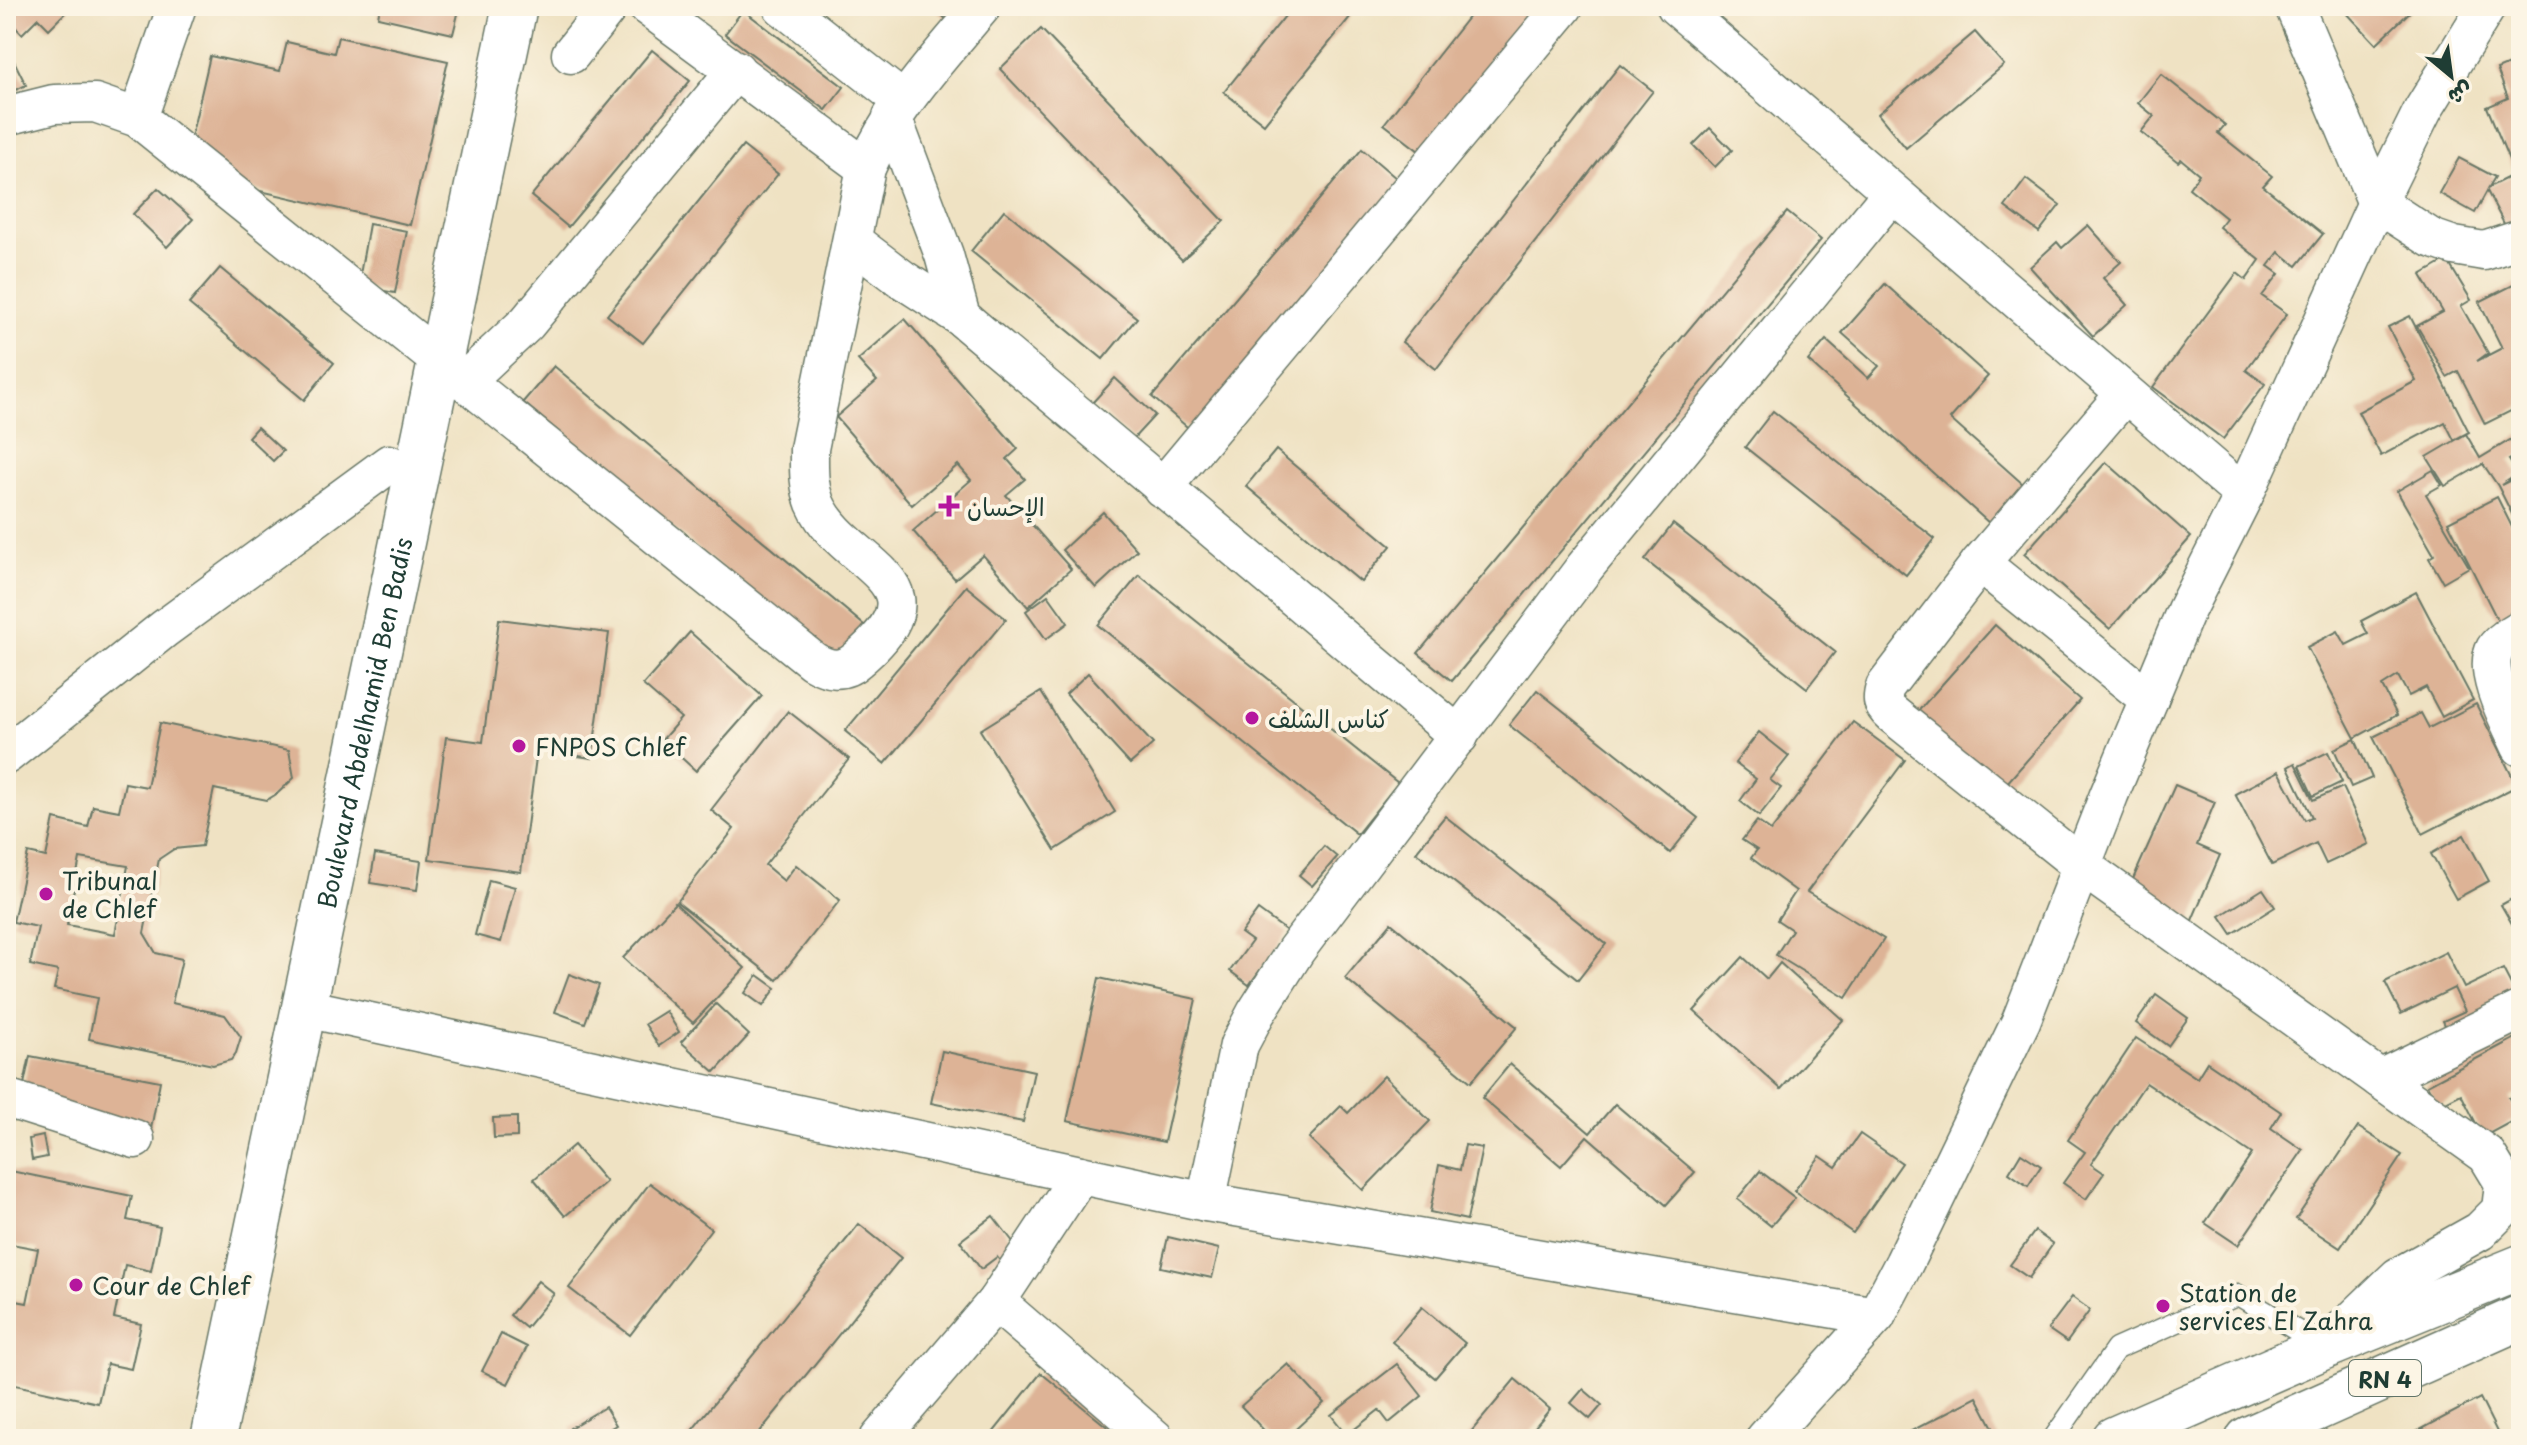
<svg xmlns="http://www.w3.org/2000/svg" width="2527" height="1445" font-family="'Playpen Sans','Playpen Sans Arabic',sans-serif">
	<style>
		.building { fill: #ddb396; fill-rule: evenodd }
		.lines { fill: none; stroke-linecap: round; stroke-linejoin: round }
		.service-casing { stroke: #687766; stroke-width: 23 }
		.minor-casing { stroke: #687766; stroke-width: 41 }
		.secondary-casing { stroke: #687766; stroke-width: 47 }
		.trunk-casing { stroke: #687766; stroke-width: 47 }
		.service { stroke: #fff; stroke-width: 20 }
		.minor { stroke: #fff; stroke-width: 38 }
		.secondary { stroke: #fff; stroke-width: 44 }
		.trunk { stroke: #fff; stroke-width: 44 }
		.poi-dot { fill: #b5179e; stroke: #fcf5e5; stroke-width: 3 }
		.labels { text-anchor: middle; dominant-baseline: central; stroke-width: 8; stroke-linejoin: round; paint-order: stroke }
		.shield { fill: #fcf5e5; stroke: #617469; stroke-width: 2 }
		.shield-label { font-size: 22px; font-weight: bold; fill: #1f3d34 }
		.poi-label { font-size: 24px; fill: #1f3d34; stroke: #fcf5e5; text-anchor: start }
		.street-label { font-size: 24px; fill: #1f3d34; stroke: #fcf5e5 }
	</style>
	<rect width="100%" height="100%" fill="#fcf5e5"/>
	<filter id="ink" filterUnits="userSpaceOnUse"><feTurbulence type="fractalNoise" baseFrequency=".0125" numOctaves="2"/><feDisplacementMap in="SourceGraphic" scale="16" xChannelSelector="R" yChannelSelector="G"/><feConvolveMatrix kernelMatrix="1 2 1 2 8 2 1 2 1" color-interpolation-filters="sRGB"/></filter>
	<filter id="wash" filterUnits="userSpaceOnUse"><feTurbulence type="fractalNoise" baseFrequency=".006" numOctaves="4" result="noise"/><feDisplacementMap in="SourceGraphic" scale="32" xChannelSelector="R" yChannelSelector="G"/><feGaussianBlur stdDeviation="1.8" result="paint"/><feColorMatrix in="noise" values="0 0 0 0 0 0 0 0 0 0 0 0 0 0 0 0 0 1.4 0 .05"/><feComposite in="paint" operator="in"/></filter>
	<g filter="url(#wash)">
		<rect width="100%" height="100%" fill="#efe2c3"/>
		<g id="blocks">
			<g class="building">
				<path d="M6,6h58l4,4 -19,19 -11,-11 -16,16 -16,-17z"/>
				<path d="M380,6h80l-7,28 -75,-17z"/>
				<path d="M932,6h27l-12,14z"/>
				<path d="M1293,6h66l-95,118 -40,-32z"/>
				<path d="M1477,6h64l-118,148 -39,-30z"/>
				<path d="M2346,6h70l-40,38 -33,-35z"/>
				<path d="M743,10l101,77 -18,23 -101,-76z"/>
				<path d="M1041,29l183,192 -42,39 -182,-191z"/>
				<path d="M1975,32l29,33 -98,83 -28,-34z"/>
				<path d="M338,37l110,24 -38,164 -207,-47 -16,-23 23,-99 70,15 7,-29 47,11z"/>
				<path d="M652,50l38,31 -122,146 -37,-31z"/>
				<path d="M2521,59v177l-8,5 -26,-50 -12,22 -36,-20 20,-35 36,19 -6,10 26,-13 -28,-67 21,-9 -11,-29z"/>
				<path d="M14,61l12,24 -12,6 -8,8v-16l7,7 -7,-14v-11z"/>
				<path d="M1620,65l33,26 -217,278 -34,-27z"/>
				<path d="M2161,74l64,51 -7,8 54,43 -9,10 60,48 -26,32 -18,-14 -11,14 11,8 -17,22 25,18 -41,56 19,14 -42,55 -70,-52 84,-114 9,7 14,-20 -41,-33 7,-9 -37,-30 10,-14 -18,-15 -3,3 -37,-30 13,-16 -16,-13z"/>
				<path d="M1710,128l22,22 -17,17 -22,-22z"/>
				<path d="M743,146l35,28 -135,169 -36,-28z"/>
				<path d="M1362,149l41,35 -210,248 -41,-35z"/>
				<path d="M2026,179l34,26 -21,27 -34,-25z"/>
				<path d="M158,188l35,31 -26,28 -34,-33z"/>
				<path d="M1004,210l133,108 -34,41 -132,-108z"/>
				<path d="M1787,212l34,28 -369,441 -34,-28z"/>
				<path d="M369,224l38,7 -12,62 -37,-7z"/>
				<path d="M2088,225l33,37 -18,16 24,27 -34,31 -63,-69 27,-25 5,6z"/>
				<path d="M2447,260l24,40 -10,6 27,47 -11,8 25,-13 -23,-46 42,-21v125l-36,18 -27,-53 -11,6 -30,-51 26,-14 -22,-37z"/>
				<path d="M220,268l114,95 -30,37 -115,-96z"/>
				<path d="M1885,284l103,92 -38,43 74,66 -35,38 -181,-162 18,-21 42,38 11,-12 -37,-33z"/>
				<path d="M2410,316l59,116 -15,8 -9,-18 -64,34 -23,-44 58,-31 -28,-54z"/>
				<path d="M905,319l113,130 -11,10 18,20 -19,16 65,74 -43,38 -45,-52 -28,24 -42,-48 58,-51 -13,-15 -46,40 -76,-88 41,-36 -19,-21z"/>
				<path d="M554,366l317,265 -30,37 -318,-266z"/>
				<path d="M1115,378l40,37 -23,25 -40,-37z"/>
				<path d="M1773,411l162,128 -29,36 -161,-128z"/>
				<path d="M257,427l26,24 -10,10 -25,-24z"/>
				<path d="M2466,434l14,24 40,-24 1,2v18l-12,6 9,14 -17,11 20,-10v57l-23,-46 -15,-22 -38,22 -18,-29z"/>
				<path d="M1276,450l115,96 -30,36 -115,-96z"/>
				<path d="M2106,462l85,75 -81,92 -86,-75z"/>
				<path d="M2433,470l9,15 -16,9 43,73 -26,15 -14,-24 5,-3 -37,-64z"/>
				<path d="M2497,497l24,48v72l-20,10 -53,-105z"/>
				<path d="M1103,512l34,38 -41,38 -34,-38z"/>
				<path d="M1673,524l162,128 -28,36 -162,-128z"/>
				<path d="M1139,575l259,208 -41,51 -259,-209z"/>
				<path d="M966,586l40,33 -121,145 -40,-33z"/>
				<path d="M2416,592l57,108 -31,17 -16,-30 -17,9 -11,-20 -16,10 15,29 -42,23 -48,-91 31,-16 8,14 22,-11 -7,-13z"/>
				<path d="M1048,595l20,28 -22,16 -20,-28z"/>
				<path d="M499,619l110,14 -17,125 -55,-8 -16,122 -92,-13 17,-122 37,5z"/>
				<path d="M1995,625l85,75 -81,92 -86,-75z"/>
				<path d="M690,632l72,64 -66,75 -34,-31 19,-22 -38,-33z"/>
				<path d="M1088,673l65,71 -23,20 -64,-70z"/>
				<path d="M1537,690l161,128 -28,35 -161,-128z"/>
				<path d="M1041,692l74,120 -60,38 -75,-120z"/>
				<path d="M2476,704l41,82 -94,48 -50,-97 48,-24 8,15z"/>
				<path d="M788,711l61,48 -84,106 19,16 12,-16 44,35 -63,80 -100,-78 57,-73 -23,-19z"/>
				<path d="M1853,722l52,38 -98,132 77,47 -38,59 -70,-43 16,-25 -15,-10 19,-29 -45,-33 6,-8 -15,-10 15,-19 14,10z"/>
				<path d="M160,723l129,27 5,28 -16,15 -11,7 -53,-11 -12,57 -28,3 -15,10 -15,74 12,20 26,6 -10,44 53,12 16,22 -5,16 -5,7 -18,5 -124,-26 8,-41 -43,-9 4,-18 -28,-6 8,-38 -25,-5 15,-69 18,4 8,-38 34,8 5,-21 26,5 6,-28 22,4zM80,858l48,8 -13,68 -48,-9z"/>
				<path d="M1759,732l30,24 -19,24 11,8 -22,28 -19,-15 16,-22 -21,-16z"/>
				<path d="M2355,739l17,39 -21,9 -17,-38z"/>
				<path d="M2328,752l14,30 -29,14 -14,-30z"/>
				<path d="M2295,763l18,37 30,-13 26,57 -43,20 -10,-21 -44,22 -37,-71 44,-23 26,49 7,-3 -24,-50z"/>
				<path d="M2175,785l40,17 -18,43 23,10 -30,70 -65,-28z"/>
				<path d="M1445,816l161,128 -28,36 -162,-128z"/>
				<path d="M2464,835l25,46 -33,18 -25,-45z"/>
				<path d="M1324,846l13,11 -25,29 -13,-11z"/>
				<path d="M375,854l46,7 -4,29 -47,-7z"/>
				<path d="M489,880l26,7 -14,55 -26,-7z"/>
				<path d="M2263,889l12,18 -43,27 -12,-18z"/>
				<path d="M2521,894v45l-20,-34z"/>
				<path d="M675,903l70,65 -52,55 -70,-65z"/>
				<path d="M1258,910l30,22 -39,53 -19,-14 22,-30 -11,-8z"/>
				<path d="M1391,923l126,104 -46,55 -126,-104z"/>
				<path d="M2446,952l18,36 39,-19 18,35 -69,36 -9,-19 22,-10 -11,-23 -53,26 -16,-32z"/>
				<path d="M1743,957l24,22 13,-16 63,57 -62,69 -87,-78z"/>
				<path d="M569,974l30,11 -14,38 -30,-11z"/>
				<path d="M758,975l18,13 -13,18 -18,-13z"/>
				<path d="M1099,978l97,21 -32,143 -97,-21z"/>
				<path d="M2156,995l32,23 -20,28 -32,-23z"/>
				<path d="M716,1004l33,31 -34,37 -34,-30z"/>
				<path d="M666,1011l13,21 -20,14 -14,-22z"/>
				<path d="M2521,1035v57l-12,6 11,19 -37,20 -22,-43 -23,12 -11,-21z"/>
				<path d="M2136,1038l61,40 10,-16 74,50 -10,16 32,22 -65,95 -33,-22 47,-69 -106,-71 -55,81 13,9 -18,26 -23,-16 22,-31 -17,-12z"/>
				<path d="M942,1051l92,20 -11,51 -92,-19z"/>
				<path d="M30,1056l130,25 -9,48 -131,-26z"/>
				<path d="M1510,1064l80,69 25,-29 80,68 -29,33 -79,-69 -26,30 -79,-68z"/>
				<path d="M1384,1076l46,45 -67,69 -54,-52 32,-32 7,7z"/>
				<path d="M517,1117v20l-23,1 -1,-20z"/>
				<path d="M2358,1127l44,28 -62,93 -44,-29z"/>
				<path d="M1860,1134l42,29 -49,70 -59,-42 26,-35 16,11z"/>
				<path d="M43,1136l4,21 -15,3 -3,-21z"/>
				<path d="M574,1145l32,37 -41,34 -31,-37z"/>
				<path d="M1465,1145l17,3 -15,72 -37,-8 9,-47 21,5z"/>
				<path d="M2021,1153l20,13 -13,20 -19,-13z"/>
				<path d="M6,1170l126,26 -5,24 33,7 -9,44 -26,-6 -11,53 27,6 -10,45 -24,-5 -9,39 -92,-20v-84l21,4 11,-54 -32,-6z"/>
				<path d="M1760,1171l35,27 -24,28 -34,-27z"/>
				<path d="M650,1183l61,46 -81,106 -61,-47z"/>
				<path d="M993,1216l31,40 -17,14 -10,-13 -16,12 -21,-28z"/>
				<path d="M859,1224l42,34 -147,181h-69z"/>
				<path d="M2035,1231l18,13 -24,34 -19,-13z"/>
				<path d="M1168,1237l51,12 -7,29 -51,-11z"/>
				<path d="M538,1281l16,13 -28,34 -16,-13z"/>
				<path d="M2072,1297l18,13 -23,32 -19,-13z"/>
				<path d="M1422,1307l43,36 -30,35 -43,-36z"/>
				<path d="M501,1334l26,13 -19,37 -26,-13z"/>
				<path d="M1288,1364l36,39 -39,36h-13l-31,-33z"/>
				<path d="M1397,1364l25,32 -33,27 -10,-13 -32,25 -16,-20z"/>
				<path d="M1041,1373l81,66h-134z"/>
				<path d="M1515,1379l35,30 -25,30h-60z"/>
				<path d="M1583,1389l19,16 -12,14 -19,-16z"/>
				<path d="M1977,1397l22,42h-103z"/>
				<path d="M2480,1398l19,38 -5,3h-91z"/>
				<path d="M605,1407l11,18 -5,3 7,11h-41l-7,-11z"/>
			</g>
		</g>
	</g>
	<g filter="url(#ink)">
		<use href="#blocks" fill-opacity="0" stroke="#687766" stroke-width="2"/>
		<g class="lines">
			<g class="service-casing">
				<path id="service" d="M2053,1439l63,-90 122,-54 86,52"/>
			</g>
			<g class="minor-casing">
				<g id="minor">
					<path d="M647,6l219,162"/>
					<path d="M782,6l121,95"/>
					<path d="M1676,6l568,489"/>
					<path d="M2294,6l83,197 54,35 23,8 30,5 37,-12"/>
					<path d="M571,54l38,-48"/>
					<path d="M6,116l48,-12 41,-1 43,15 675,543c15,9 30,12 44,-1 96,-81 -14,-92 -42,-157 -7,-18 -6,-35 -6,-54l57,-281c27,-62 73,-110 116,-162"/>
					<path d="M892,117l52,138 17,62"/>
					<path d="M138,118l39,-112"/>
					<path d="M852,241l50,38 59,38 498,419"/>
					<path d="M466,380l61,-57 209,-253"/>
					<path d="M2125,394l-145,169 -95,124c-4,13 -3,18 7,27l191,153 404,288 17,28 -3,27 -21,21 -82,46 -66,63"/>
					<path d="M1162,488l402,-482"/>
					<path d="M1980,563l169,136"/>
					<path d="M2521,629c-8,5 -21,12 -26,20 -13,24 16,75 26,98"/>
					<path d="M6,755l158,-126 225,-165"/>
					<path d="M305,1008l901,194 670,114"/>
					<path d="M2380,1079l141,-69"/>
					<path d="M6,1098l129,41"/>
					<path d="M1206,1202l33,-157 17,-32 40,-63 289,-383 306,-373"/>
					<path d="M996,1302l159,137"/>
					<path d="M879,1439l117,-137 84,-127"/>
					<path d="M1765,1439l111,-123 28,-53 117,-242 88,-226 77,-185 58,-115 133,-292 46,-93 64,-104"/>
				</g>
			</g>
			<g class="secondary-casing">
				<g id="secondary">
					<path id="s1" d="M213,1439l302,-1433"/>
				</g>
			</g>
			<g class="trunk-casing">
				<g id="trunk">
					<path d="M2114,1439l210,-92 197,-80"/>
					<path d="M2248,1439l273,-122"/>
				</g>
			</g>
			<use href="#service" class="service"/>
			<use href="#minor" class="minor"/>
			<use href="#secondary" class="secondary"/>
			<use href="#trunk" class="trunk"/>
		</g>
	</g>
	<g class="poi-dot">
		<path d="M945 494h8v8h8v8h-8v8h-8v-8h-8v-8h8z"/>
		<circle cx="1252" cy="718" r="8"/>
		<circle cx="519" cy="746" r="8"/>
		<circle cx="46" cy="894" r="8"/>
		<circle cx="76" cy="1285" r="8"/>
		<circle cx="2163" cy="1306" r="8"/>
	</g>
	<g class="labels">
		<rect class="shield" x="2349" y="1360" width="72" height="36" rx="6"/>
		<g class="shield-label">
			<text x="2385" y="1378">RN 4</text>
		</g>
		<g class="poi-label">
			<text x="967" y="506">الإحسان</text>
			<text x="1268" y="718">كناس الشلف</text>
			<text x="535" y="746">FNPOS Chlef</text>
			<text x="62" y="880">Tribunal<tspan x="62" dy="28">de Chlef</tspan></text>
			<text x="92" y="1285">Cour de Chlef</text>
			<text x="2179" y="1292">Station de<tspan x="2179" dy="28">services El Zahra</tspan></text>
		</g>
		<g class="street-label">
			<text stroke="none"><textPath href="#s1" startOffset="732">Boulevard Abdelhamid Ben Badis</textPath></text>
		</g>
	</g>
	<rect width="2527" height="1445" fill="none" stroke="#fcf5e5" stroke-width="32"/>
	<g transform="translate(2451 76) rotate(151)" stroke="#fcf5e5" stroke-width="6" paint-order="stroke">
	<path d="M0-6L14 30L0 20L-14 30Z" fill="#1f3d34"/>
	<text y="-12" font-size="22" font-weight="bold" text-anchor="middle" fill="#1f3d34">ش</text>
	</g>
</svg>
